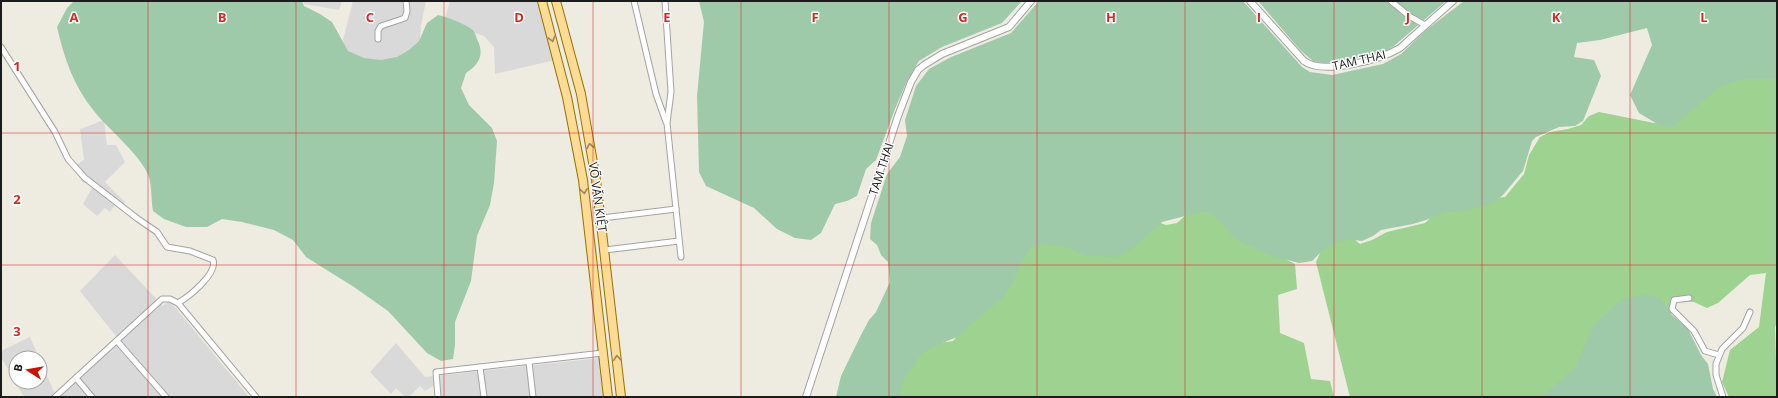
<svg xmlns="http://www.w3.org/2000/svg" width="1778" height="398" font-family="'Open Sans',sans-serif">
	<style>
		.residential { fill: #dad9d9 }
		.forest { fill: #9dd290 }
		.cemetery { fill: #9fcaa9 }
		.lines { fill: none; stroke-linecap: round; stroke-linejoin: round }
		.minor-casing { stroke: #a3a3a3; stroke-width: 7 }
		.tertiary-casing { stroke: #a3a3a3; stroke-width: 8 }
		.primary-casing { stroke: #937100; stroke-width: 10 }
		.minor { stroke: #fff; stroke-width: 5 }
		.tertiary { stroke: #fff; stroke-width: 6 }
		.primary { stroke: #ffdb94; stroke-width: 8 }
		.oneway { stroke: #99855e }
		.grid { fill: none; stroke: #d62828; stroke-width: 1; stroke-opacity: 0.55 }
		.labels { text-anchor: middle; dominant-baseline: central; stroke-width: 3; stroke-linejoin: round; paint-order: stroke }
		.street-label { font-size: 12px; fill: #1c1c1c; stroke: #fff }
		.grid-label { font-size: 13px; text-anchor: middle; font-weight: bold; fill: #d62828; stroke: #fff; stroke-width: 3; stroke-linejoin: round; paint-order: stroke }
	</style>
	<rect width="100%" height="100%" fill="#eeebe0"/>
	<g class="residential">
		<path d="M304,1h38l-3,9 -35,-6z"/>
		<path d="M353,1h73l-5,24 -1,16 -5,3 -1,11 -32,9 -38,-12 -1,-12z"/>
		<path d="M450,1h89l16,59 -60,14 -1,-27 -10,-11 -40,-14z"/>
		<path d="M104,120l3,25h9l9,17 -20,20 20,20 -4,6 -6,-3 -5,7 -5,-4 -8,8 -14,-12 10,-18 -11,-4 -9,-15 11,-7 -4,-31z"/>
		<path d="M115,255l48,51 6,-6 80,97h-225l-23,-40v-6l29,-14 9,21h-23v24h24v-22l16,36 63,-56 -39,-49z"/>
		<path d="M396,343l29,34 175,-19 5,39h-164l-1,-15 -15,9 -5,-5 -11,11h-4l-9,-9 -5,6 -21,-22z"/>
	</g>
	<g class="forest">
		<path d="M1733,78l44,1v243l-2,5 2,70h-48l-7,-15 8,-32 29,-23 7,-54 -16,2 -32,28 -11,5 -13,-6 -18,-1 -6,15 -108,81h-212l-34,-135 10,-22 22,-6 12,10 12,-4 15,-8 38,-9 15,-14 46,-11 19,-1 19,-23 5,-19 11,-18 10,-5 18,-3 13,-4 8,-9 10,-4 55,11 17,1 37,-38z"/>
		<path d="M1210,193l29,42 56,29 2,25 -19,6 2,38 24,10 7,36 19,2 4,16h-445l16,-49 48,-7 25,-29 38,-65 88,-45 62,23 11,-2z"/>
	</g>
	<g class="cemetery">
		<path d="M74,1h228l2,5 16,8 12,8 16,29 16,7 17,2 16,-3 12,-7 10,-9 8,-18 11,-8c9,2 28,9 35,15 2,2 3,7 4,9 8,15 2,26 -11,34l-5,15 8,17 23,23 5,13 -3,42 -4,22 -13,31 -6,45 -16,41v23l-2,14 -12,2 -14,-8 -39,-42 -34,-24 -48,-30 -13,-17 -19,-10 -32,-8 -20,-3 -15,8h-21l-22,-8 -11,-8c-2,-11 -1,-24 -4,-34 -7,-21 -41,-48 -55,-66 -20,-24 -30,-53 -37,-84l10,-19z"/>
		<path d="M699,1h323l-20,22 -60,24 -23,14 -12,20 -12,28 -19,51 -10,9 -9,27 -10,5 -12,3 -14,29 -10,7 -16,-2 -18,-9 -23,-21 -48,-22 -7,-14 -2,-76 7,-74z"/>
		<path d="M1039,1h204l59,66 8,5 22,3 51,-11 18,-10 24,-23 39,-30h313v78h-34l-24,8 -47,41 -13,-3 -20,-12 -9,-18 22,-50 -5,-17 -47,12 -23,3 -3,14 20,3 7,16 -18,45 -8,5 -16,1 -23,10 -4,4 -9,30 -20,24 -12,9 -29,7 -17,1 -16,7 -16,5 -32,6 -8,6 -11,5 -7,-1 -16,1 -17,10 -10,10 -13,2 -30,-8 -33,-16 -20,-22 -12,-6 -42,11 -28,25 -17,10 -31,-1 -22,-10 -20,-2 -14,5 -9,15 -11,24 -9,11 -44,38 -22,9 -13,7 -18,26 -5,18h-63l5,-21 20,-41 8,-15 7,-8 14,-30 -2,-20 -7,-7 -4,-10 -7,-6 1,-16 16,-49 13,-17 7,-21 -2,-16 11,-34 13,-17 22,-12 60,-24z"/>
		<path d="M1258,1h188l-52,45 -8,5 -16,5 -45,7 -12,-2 -13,-11z"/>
		<path d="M1644,295l16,3 12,17 16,14 13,26 7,9 5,25 4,8h-175l34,-31 17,-40 29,-27z"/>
	</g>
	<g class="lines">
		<g class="minor-casing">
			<g id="minor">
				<path d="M634,1l22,93 10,28"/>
				<path d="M665,1l6,91 -4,31 14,134"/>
				<path d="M1391,1l18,15 16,9"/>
				<path d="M378,39v-8l3,-5 24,-8 2,-7 -1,-10"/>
				<path d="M1,47l54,85 13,27 17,19 53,41 19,13 10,15 23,4 23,9c5,14 -25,37 -35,43"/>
				<path d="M602,218l74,-9"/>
				<path d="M605,250l74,-9"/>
				<path d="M1689,298l-15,2 -2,9 22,22 11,20 14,4"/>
				<path d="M117,341l49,56"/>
				<path d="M529,362l4,35"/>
				<path d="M480,367l4,30"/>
				<path d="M76,378l16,19"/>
				<path d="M55,397l107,-98h8l8,4 78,94"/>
				<path d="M438,397l-2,-25 167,-19"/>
				<path d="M1723,397l-7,-22v-11l6,-15 21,-21 7,-16"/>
			</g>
		</g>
		<g class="tertiary-casing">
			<g id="tertiary">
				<path d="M1250,1l54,60c19,14 76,-1 96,-13l53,-47"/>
				<path d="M806,397l92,-281 13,-34 7,-12 6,-5 18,-11 67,-27 22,-26"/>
			</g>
		</g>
		<g class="primary-casing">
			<g id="primary">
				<path d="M542,1l25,96 16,83 25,217"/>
				<path d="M556,1l25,93 15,86 25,217"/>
			</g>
		</g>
		<use href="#minor" class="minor"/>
		<use href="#tertiary" class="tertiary"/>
		<use href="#primary" class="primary"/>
	</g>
	<defs><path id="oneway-chevron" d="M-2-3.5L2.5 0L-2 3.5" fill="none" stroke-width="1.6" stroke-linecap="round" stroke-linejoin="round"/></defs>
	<g class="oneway">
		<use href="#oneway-chevron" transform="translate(552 39) rotate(75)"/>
		<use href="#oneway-chevron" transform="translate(590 146) rotate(-100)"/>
		<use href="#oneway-chevron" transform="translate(584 191) rotate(83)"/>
		<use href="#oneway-chevron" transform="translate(617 358) rotate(-96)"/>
	</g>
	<path class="grid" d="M148,1v396M296,1v396M444,1v396M593,1v396M741,1v396M889,1v396M1037,1v396M1185,1v396M1334,1v396M1482,1v396M1630,1v396M1,133h1776M1,265h1776"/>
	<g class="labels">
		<g class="street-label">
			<text transform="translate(1359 60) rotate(-13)">TAM THAI</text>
			<text transform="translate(881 169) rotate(-72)">TAM THAI</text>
			<text transform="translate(598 197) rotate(82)">VÕ VĂN KIỆT</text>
		</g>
	</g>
	<g class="grid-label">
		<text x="74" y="22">A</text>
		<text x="222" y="22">B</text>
		<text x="370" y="22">C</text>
		<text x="519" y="22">D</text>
		<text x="667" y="22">E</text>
		<text x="815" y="22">F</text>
		<text x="963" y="22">G</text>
		<text x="1111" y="22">H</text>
		<text x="1259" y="22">I</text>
		<text x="1408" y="22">J</text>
		<text x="1556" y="22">K</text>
		<text x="1704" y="22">L</text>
		<text x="17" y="71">1</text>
		<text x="17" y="204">2</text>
		<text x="17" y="336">3</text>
	</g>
	<rect width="1778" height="398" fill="none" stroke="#1c1c1c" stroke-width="4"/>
	<g transform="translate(28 370) rotate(282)"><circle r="19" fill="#ffffff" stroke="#a4a4a4"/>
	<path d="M0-3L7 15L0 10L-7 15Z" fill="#c71300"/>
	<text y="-6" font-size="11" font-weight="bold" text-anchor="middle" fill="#1c1c1c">B</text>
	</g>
</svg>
